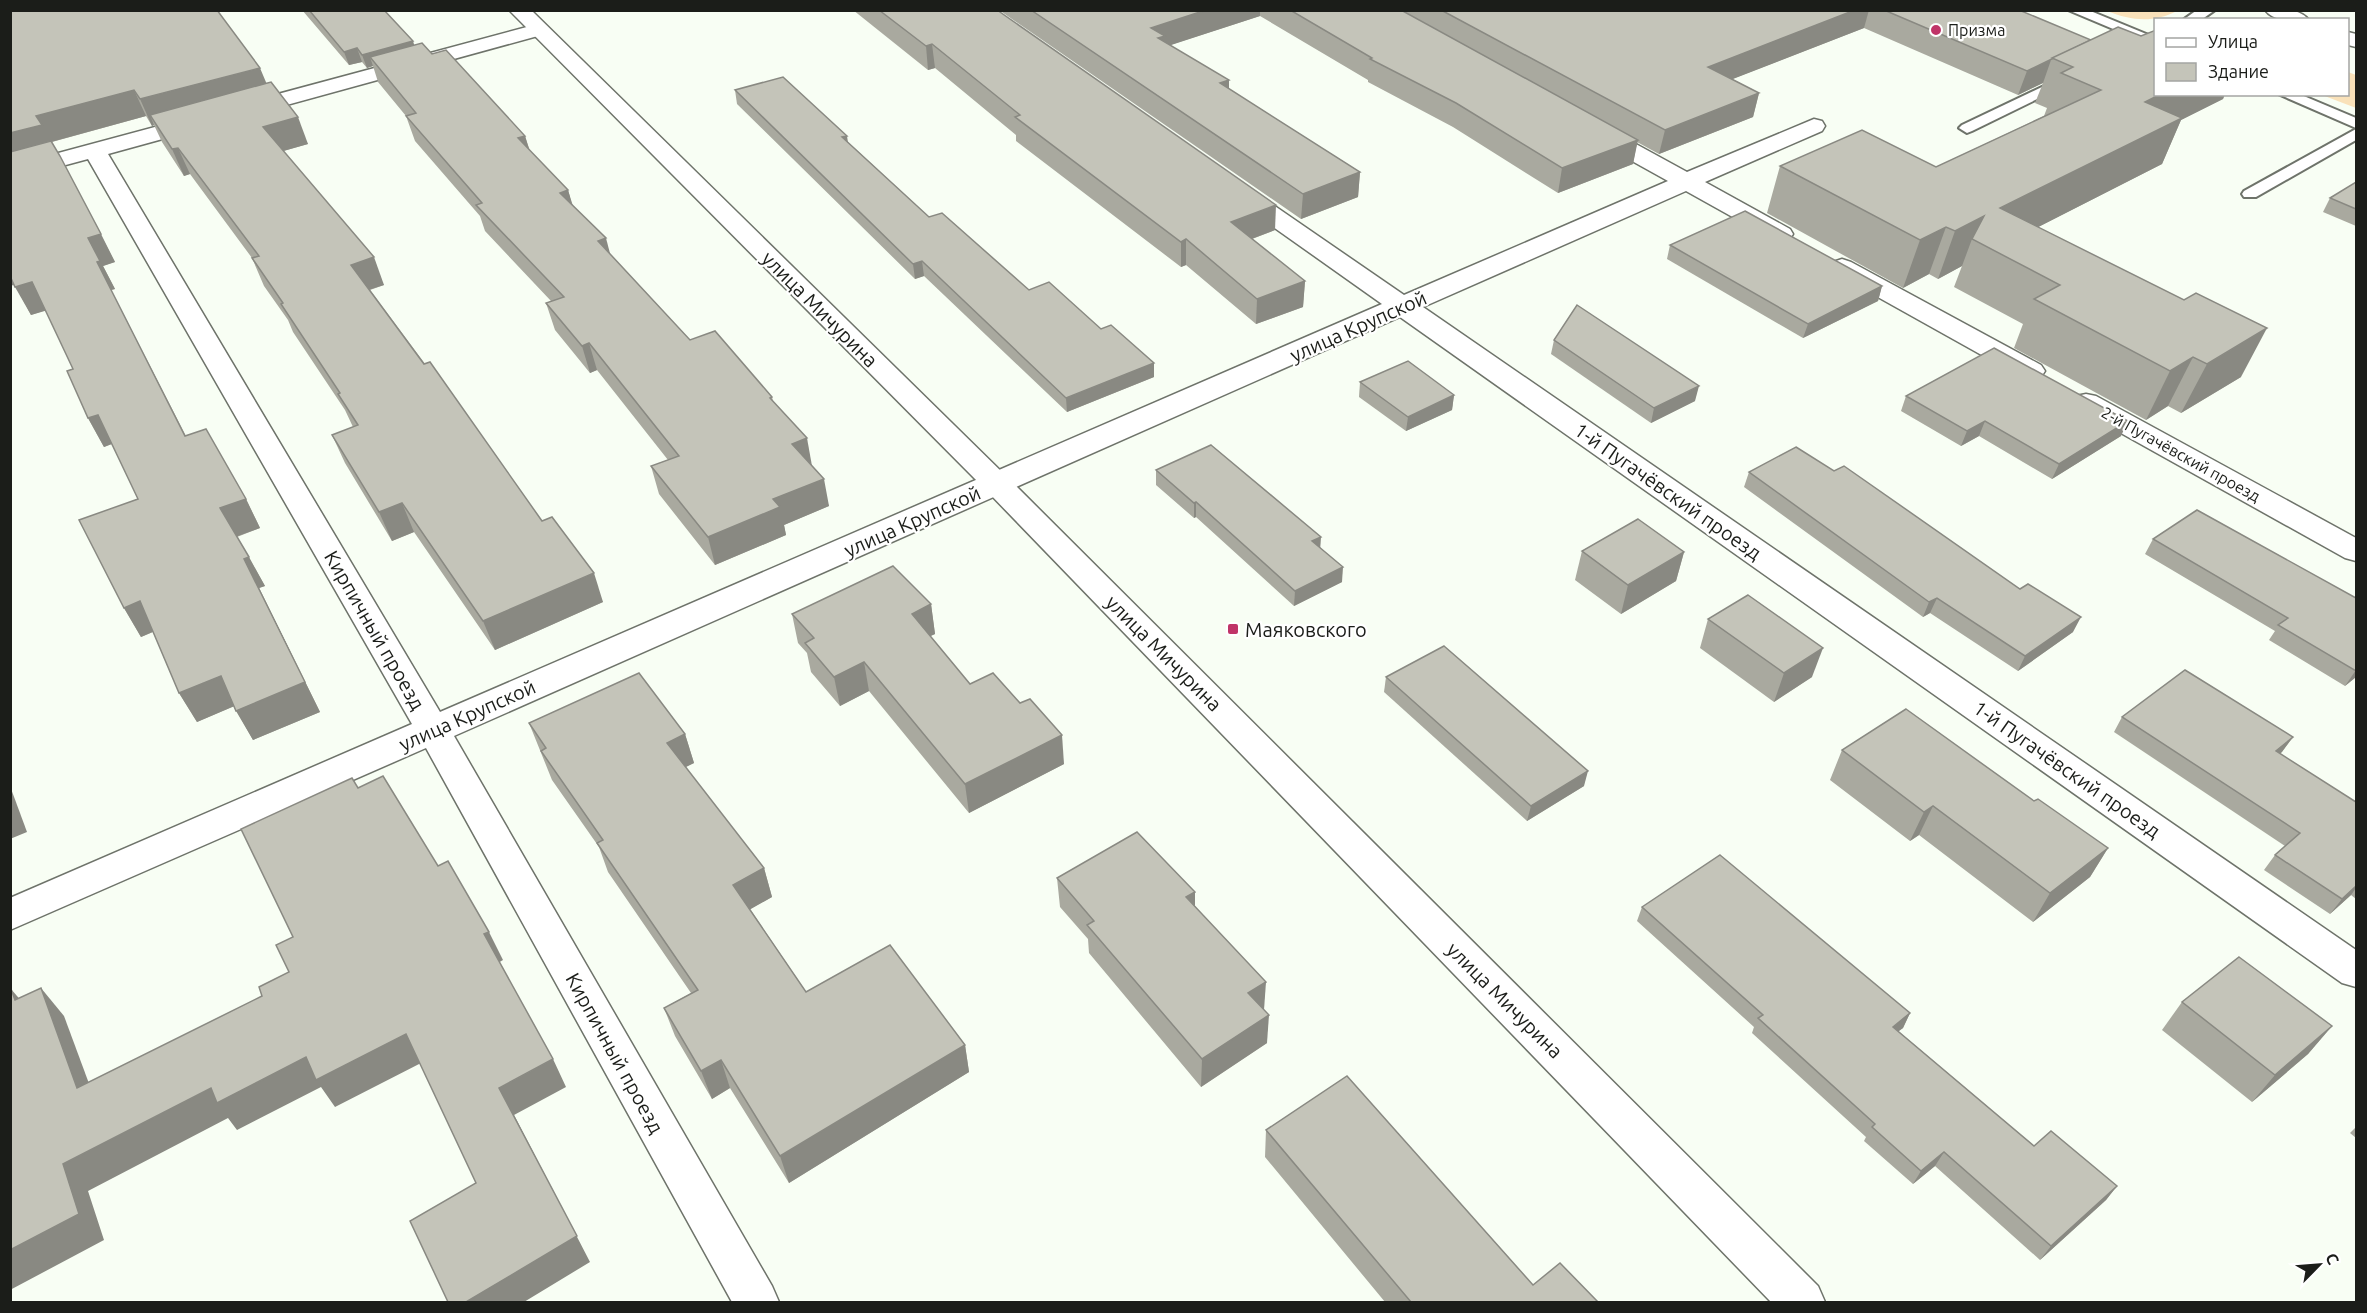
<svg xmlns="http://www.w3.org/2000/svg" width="2367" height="1313" font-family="Ubuntu,sans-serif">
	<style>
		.green { fill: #f9e1b9 }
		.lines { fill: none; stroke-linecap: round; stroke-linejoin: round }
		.lane-casing { stroke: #6e736a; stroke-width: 4 }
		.street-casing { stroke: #6e736a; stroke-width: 3 }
		.secondary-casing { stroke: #6e736a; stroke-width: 3 }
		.lane { fill: #fff; fill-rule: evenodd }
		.street { fill: #fff; fill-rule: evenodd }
		.secondary { fill: #fff; fill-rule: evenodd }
		.wall { fill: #a9a99f }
		.shaded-wall { fill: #898982 }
		.building { fill: #c4c4b9; stroke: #898982; stroke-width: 1.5 }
		.poi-dot { fill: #c03468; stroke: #fff; stroke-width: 2 }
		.labels { text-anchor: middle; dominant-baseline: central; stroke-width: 4.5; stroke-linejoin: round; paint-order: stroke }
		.far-poi-label { font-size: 16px; fill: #1b1d19; stroke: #fff; text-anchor: start }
		.far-street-label { font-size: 16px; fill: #1b1d19; stroke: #fff }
		.street-label { font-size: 20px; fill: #1b1d19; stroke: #fff }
		.poi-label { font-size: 20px; fill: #1b1d19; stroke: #fff; text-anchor: start }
	</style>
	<rect width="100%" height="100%" fill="#f8fef4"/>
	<g class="green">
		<path d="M2107,11l70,-1v1c-24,12 -45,10 -70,0z"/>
		<path d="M2348,72l8,3v33l-34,-13 26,-1z"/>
	</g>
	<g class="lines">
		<g class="lane-casing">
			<g id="lane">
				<path d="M2068,10h20l68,28v9z"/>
				<path d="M2197,10h18l-14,10h-18z"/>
				<path d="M2065,76l7,4 -2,3 -98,48 -5,2 -8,-5 3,-3z"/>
				<path d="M2278,94h21l57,24v10z"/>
				<path d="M2356,129v11l-100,57h-12l-2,-3 2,-3z"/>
			</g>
		</g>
		<g class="street-casing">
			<g id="street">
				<path d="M538,24l7,2 3,4 -3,4 -437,120 332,558 942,-408 -151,-107 -4,-5 4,-5 8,-2 8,2 157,108 264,-114 -81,-45 -3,-5 3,-5 8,-2 8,2 84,46 127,-53 8,2 3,5 -3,5 -117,51 85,47 3,5 -3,5 -9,2 -9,-2 -86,-48 -263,116 933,643v37l-14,-4 -942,-666 -946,419 318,550 7,16h-47l-306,-554 -416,182v-32l402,-174 -324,-565 -78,21v-14z"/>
				<path d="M1842,259l9,3 190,103 4,6 -4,6 -10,2 -10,-2 -188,-105 -4,-5 4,-5z"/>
				<path d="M2086,394l10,2 260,142v23l-11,-3 -269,-150 -4,-6 4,-6z"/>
			</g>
		</g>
		<g class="secondary-casing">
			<g id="secondary">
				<path d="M509,10h22l476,467 811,809 7,16h-54l-784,-811z"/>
				<path d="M2265,10c14,0 34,-3 44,10 -14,0 -34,3 -44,-10z"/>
				<path d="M2348,32l8,2v13l-8,-2z"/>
			</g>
		</g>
		<use href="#lane" class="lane"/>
		<use href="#street" class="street"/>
		<use href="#secondary" class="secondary"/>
	</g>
	<g class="wall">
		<path d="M10,10l257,74 41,60 -25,7 101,134 -14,5 172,231 61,81 -108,48 -81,-118 -22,9 -47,-78 -13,-28 21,-8 -8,-17 -52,-78 -5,-12 -24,-34 -12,-28 -62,-84 -6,2 -22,-34 -8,-17 -2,1 -6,-10 -94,26 63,120 -12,4 12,23 -4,1 75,146 60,63 14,29 -23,9 28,49 -6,2 61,124 -67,28 -19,-34 -37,16 -18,-29 -26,-61 -12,5 -17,-29 14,-109 -26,-55 -8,3 -16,-29 -15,-49 -27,-59 -15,5 -16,-30z"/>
		<path d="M302,10h82l30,35 18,9 93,82 5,15 38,39 4,15 38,49 80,86 82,57 1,4 39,65 17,40 -45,19 2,10 -71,30 -56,-71 -8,-28 17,-6 -71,-90 -7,3 -35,-43 -9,-27 5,-2 -66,-70 -5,-15 -65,-75 -9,-25 -28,-34 -5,-16 -6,2 -5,-6 -13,3z"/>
		<path d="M853,10h144l278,220 -23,9 53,42 -2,26 -47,17 -70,-59 -5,2 -165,-126v-6l-81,-67 -7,2z"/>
		<path d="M999,10h1020l137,84h69l-2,5 -42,21 -19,44 -124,63 203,150 -60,36 -13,-7 -22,14 -132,-72 9,-24 -69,-37 8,-21 -24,13 -9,-5 -26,14 -136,-75 13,-47 156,1 108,-51 3,-8 -12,-5 8,-20 -25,12 -154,-67 -132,51 27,14 -6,24 -94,37 -22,-12 -4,22 -75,29 -105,-66 -85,-45v-2l-108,-64 -90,29 59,44 131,83 -2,25 -57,22z"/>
		<path d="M735,90l113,52 81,75 100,73 72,39 53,34v14l-87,35 -143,-136 -9,3 -178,-175z"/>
		<path d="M2356,182v44l-33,-14 7,-14z"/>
		<path d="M1670,245l212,41 -4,15 -75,37 -136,-79z"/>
		<path d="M1554,340l141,61 -44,22 -100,-69z"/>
		<path d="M1360,382l94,13 -2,15 -46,21 -47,-34z"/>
		<path d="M1906,396l215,40 -69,43 -73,-43 -18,10 -60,-35z"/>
		<path d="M1156,470l164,78 22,34 -48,24 -98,-89 -2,1 -38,-33z"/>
		<path d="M1749,472l271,117 53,43 -55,39 -88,-58 -7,4 -179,-130z"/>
		<path d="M2153,539l203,59v79l-11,9 -76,-46 6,-9 -130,-77z"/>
		<path d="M1582,551l102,1 -8,29 -55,33 -46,-34z"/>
		<path d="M931,604l4,30 -5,2 40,48 94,80 -95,49 -100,-122 -29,15 -29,-34 -4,-19 -9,-10 -6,-29z"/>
		<path d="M1708,619l104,58 -38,25 -74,-54z"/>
		<path d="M1386,677l198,109 -57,35 -143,-129z"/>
		<path d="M2122,717l171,20 -13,17 76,48v97l-5,-4 -21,19 -66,-44 11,-15 10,-9 -171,-114z"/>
		<path d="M529,723l156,11 9,29 -9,4 79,101 8,29 -22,12 56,83 159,53 4,27 -180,111 -59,-95 -18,11 -37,-63 -11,-28 27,-15 -83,-121 -9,-25 -47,-67z"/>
		<path d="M1842,750l192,51 74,47 -18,29 -57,45 -114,-87 -9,6 -80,-61z"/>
		<path d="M1057,878l138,28 69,104 3,33 -66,44 -112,-134 -1,-14 -28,-32z"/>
		<path d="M1642,907l268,106 -7,15 -5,3 136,115 83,40 -11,14 -66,60 -105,-94 -22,18 -49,-43 2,-4 -114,-104 2,-6 -117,-106z"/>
		<path d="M2182,1002l150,24 -24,28 -56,48 -90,-72z"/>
		<path d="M2356,1127v11l-6,-5z"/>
		<path d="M1266,1130l267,155 65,17h-213l-120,-145z"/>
	</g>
	<g class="shaded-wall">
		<path d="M1206,10h54v6l-95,31 -14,-19z"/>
		<path d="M1855,10h14l-5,18 -162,63 6,-24z"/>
		<path d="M413,41l4,13 -47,3 3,9 -6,2 -5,-13z"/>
		<path d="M932,44l3,24 -7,2 -2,-24z"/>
		<path d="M357,48l5,14 -13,3 -5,-13z"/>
		<path d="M2051,60l-8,23 -25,12 9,-24z"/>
		<path d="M260,68l11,26 -121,21 4,10 -2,1 -12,-27z"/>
		<path d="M1229,80v24l-9,-21z"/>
		<path d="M134,90l12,26 -95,26 -41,22v-31l26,-17z"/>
		<path d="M1759,93l-6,24 -94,37 6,-24z"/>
		<path d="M2161,94h64l-2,5 -42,21 -19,44 -169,86 7,-42 145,-106z"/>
		<path d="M298,117l10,27 -35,10 -10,-27z"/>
		<path d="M525,136l8,26 -15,-24z"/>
		<path d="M847,136l2,13 -7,-12z"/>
		<path d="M1638,140l-5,24 -75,29 4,-25z"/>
		<path d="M178,148l12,26 -6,2 -12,-27z"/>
		<path d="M1360,172l-2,25 -57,22 2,-25z"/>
		<path d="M568,190l8,26 -16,-23z"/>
		<path d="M1276,205l-1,25 -45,17 1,-25z"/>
		<path d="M1984,216l-12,23 -10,27 -24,13 17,-48z"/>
		<path d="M1946,227l-17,47 -26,14 17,-48z"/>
		<path d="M101,234l14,28 -12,4 12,23 -4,1 -14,-28 -9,-24z"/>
		<path d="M606,238l7,27 -15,-24z"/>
		<path d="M1186,239v26l-5,2v-25z"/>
		<path d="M374,257l10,28 -22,7 -11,-27z"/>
		<path d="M922,261l2,15 -9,3 -2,-15z"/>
		<path d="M10,273l7,11 -7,2z"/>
		<path d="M1305,281l-2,26 -47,17 1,-25z"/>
		<path d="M32,282l16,28 -17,5 -16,-28z"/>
		<path d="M1882,286l-4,15 -75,37 5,-14z"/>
		<path d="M2267,328l-26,49 -60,36 26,-49z"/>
		<path d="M589,343l8,27 -7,3 -8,-27z"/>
		<path d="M2193,357l-25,49 -22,14 24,-49z"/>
		<path d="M1154,363v14l-87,35 -1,-14z"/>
		<path d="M1699,386l-4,15 -44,22 3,-15z"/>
		<path d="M1454,395l-2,15 -46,21 2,-14z"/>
		<path d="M98,415l16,28 -10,4 -16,-29z"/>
		<path d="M1985,421l-6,15 -18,10 6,-15z"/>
		<path d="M2128,421l-7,15 -69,43 7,-15z"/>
		<path d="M807,438l5,28 -14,6 -6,-28z"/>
		<path d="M824,479l5,27 -45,19 2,10 -71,30 -7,-28 65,-38z"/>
		<path d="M246,499l14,29 -25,9 -15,-29z"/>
		<path d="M1196,502v15l-2,1v-15z"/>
		<path d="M402,503l12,29 -22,9 -13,-29z"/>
		<path d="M1321,537l-1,15 -8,-11z"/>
		<path d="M1684,552l-8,29 -55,33 7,-29z"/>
		<path d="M249,557l16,29 -6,2 61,124 -67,28 -17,-29 8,-152z"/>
		<path d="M1343,567l-1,15 -48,24 1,-15z"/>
		<path d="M594,573l9,29 -108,48 -12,-29z"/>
		<path d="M1937,598l-7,15 -7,4 6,-15z"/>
		<path d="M140,601l17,29 -16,7 -17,-29z"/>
		<path d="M931,604l4,30 -19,9 -4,-29z"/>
		<path d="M2081,617l-8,15 -55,39 7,-15z"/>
		<path d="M1823,648l-11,29 -38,25 10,-29z"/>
		<path d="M864,662l5,29 -29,15 -6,-29z"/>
		<path d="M2356,670v7l-11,9z"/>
		<path d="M221,676l16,29 -40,17 -18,-29z"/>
		<path d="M685,734l9,29 -18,9 -9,-29z"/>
		<path d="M1062,735l2,29 -95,49 -4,-29z"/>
		<path d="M2293,737l-11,15 -16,14 10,-15z"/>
		<path d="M1588,771l-4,15 -57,35 4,-15z"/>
		<path d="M10,786l17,46 -17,7z"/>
		<path d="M1933,806l-14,29 -9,6 14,-29z"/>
		<path d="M2108,848l-18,29 -57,45 17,-29z"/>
		<path d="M764,868l8,29 -30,17 -9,-29z"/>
		<path d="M2356,886v2l-5,7 -21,19 12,-15z"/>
		<path d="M1195,892v28l-9,-23z"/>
		<path d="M489,932l14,28 -5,3 -14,-29z"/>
		<path d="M1266,982l-2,28 -16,-17z"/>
		<path d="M41,988l23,28 37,100 -24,-28z"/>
		<path d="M11,989l24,28 -20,-17z"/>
		<path d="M1910,1013l-7,15 -17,13 7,-14z"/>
		<path d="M1269,1015l-2,28 -66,44 1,-28z"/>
		<path d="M2332,1026l-24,28 -56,48 23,-27z"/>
		<path d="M406,1034l17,28 -88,45 -14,-20 -84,43 -9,-12 -140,73 16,49 -94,50v-40l53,-86 148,-76 95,-31z"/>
		<path d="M965,1045l4,27 -180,111 -9,-27z"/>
		<path d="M553,1059l13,28 -52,28 76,147 -66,40h-58l33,-214z"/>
		<path d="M721,1060l9,28 -18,11 -11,-28z"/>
		<path d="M1944,1152l-9,14 -22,18 8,-13z"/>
		<path d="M2117,1186l-11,14 -66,60 11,-14z"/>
	</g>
	<g class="building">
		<path d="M10,10h207l43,58 -120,31 -6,-9 -98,26 6,9 -32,8z"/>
		<path d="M309,10h75l29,31 -51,14 -5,-7 -13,4z"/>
		<path d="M879,10h118l279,195 -45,17 74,59 -48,18 -71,-60 -5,3 -166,-125 5,-2 -88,-71 -6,2z"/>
		<path d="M1031,10h175l-55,18 14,8 -7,2 71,42 -9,3 140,89 -57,22z"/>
		<path d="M1290,10h111l237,130 -76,28 -106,-65 -86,-44 2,-1z"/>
		<path d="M1441,10h414l-147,57 51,26 -94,37z"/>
		<path d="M1884,10h135l72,30 -64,31z"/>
		<path d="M2118,27l23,9 15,-6v64h5l-16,8 37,16 -182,90 184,92 12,-7 71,35 -60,36 -14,-7 -23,14 -136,-72 26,-14 -88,-46 12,-23 -29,15 -9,-4 -26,13 -140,-74 82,-36 74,37 165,-77 -40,-17 12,-6 -21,-9z"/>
		<path d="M422,43l10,11 14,-4 79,86 -7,2 50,52 -8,3 46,45 -8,3 92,99 25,-9 57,66 -2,1 37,40 -15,6 32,35 -51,20 7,8 -72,30 -57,-71 28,-10 -90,-113 -7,3 -36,-43 18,-6 -88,-92 6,-2 -76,-87 10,-3 -46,-56z"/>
		<path d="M783,77l64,59 -5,1 87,80 13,-4 87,77 20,-8 52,47 10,-4 43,38 -88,35 -144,-137 -9,3 -178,-174z"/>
		<path d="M271,82l27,35 -35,10 111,130 -23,8 73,99 6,-2 112,159 10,-4 42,56 -111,48 -81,-118 -23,9 -47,-77 26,-10 -20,-31 2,-1 -59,-89 2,-1 -31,-45 7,-2 -81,-108 -6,1 -22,-34z"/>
		<path d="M51,141l9,15 41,78 -13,4 12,23 -3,1 88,174 21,-7 40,70 -26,9 29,49 -5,2 61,123 -69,29 -15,-35 -42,17 -39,-92 -16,7 -45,-88 59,-21 -40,-84 -10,3 -21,-47 6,-2 -41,-87 -17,5 -5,-11v-124z"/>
		<path d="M2356,182v27l-26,-11z"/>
		<path d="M1745,211l137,75 -74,38 -138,-79z"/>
		<path d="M1577,305l122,81 -45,22 -100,-68z"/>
		<path d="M1994,348l134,73 -69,43 -74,-43 -18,10 -61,-35z"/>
		<path d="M1408,361l46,34 -46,22 -48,-35z"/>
		<path d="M1211,445l110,92 -9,4 31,26 -48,24 -99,-89 -2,1 -38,-33z"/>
		<path d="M1796,447l38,24 10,-5 176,123 8,-5 53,33 -56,39 -88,-58 -8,4 -180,-130z"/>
		<path d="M2197,510l159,88v73l-78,-46 10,-7 -135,-79z"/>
		<path d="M1638,519l46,33 -56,33 -46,-34z"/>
		<path d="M893,566l38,38 -19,10 58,70 23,-11 27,30 10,-4 32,36 -97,49 -101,-122 -30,15 -29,-34 9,-5 -22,-24z"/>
		<path d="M1748,595l75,53 -39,25 -76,-54z"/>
		<path d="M1444,646l144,125 -57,35 -145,-129z"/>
		<path d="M2185,670l108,67 -17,14 80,51v84l-14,13 -67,-44 25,-22 -178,-116z"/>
		<path d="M639,673l46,61 -18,9 97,125 -31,17 73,107 84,-47 75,100 -185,111 -59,-96 -20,11 -37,-63 34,-18 -101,-147 6,-3 -62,-89 5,-3 -17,-25z"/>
		<path d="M1906,709l128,92 4,-2 70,49 -58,45 -117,-87 -9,6 -82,-62z"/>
		<path d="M383,776l55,90 10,-5 41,71 -5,2 69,125 -54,29 78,148 -111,66h-18l-38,-81 66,-38 -70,-149 -90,46 -10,-23 -89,46 -6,-15 -148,76 16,50 -69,36v-261h1l4,11 26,-12 36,100 185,-92 -3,-9 30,-15 -13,-27 17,-8 -52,-108 111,-51 6,10z"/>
		<path d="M1137,832l58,60 -9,5 80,85 -18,11 21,22 -67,44 -115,-134 7,-4 -37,-43z"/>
		<path d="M1720,855l190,158 -17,14 141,119 17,-15 66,55 -66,60 -107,-94 -23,19 -49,-44 3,-3 -117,-106 5,-3 -121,-108z"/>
		<path d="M2239,957l93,69 -57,49 -93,-73z"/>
		<path d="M1347,1076l186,209 27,-22 38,39h-187l-145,-172z"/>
	</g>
	<g class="poi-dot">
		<circle cx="1936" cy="30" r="6"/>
		<rect x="1227" y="623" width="12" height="12" rx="3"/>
	</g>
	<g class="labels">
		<g class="far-poi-label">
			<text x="1948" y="30">Призма</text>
		</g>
		<g class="far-street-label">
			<text transform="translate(2181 454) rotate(29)">2-й Пугачёвский проезд</text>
		</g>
		<g class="street-label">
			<text transform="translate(820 309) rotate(45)">улица Мичурина</text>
			<text transform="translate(1358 326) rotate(-24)">улица Крупской</text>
			<text transform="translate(1668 491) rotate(35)">1-й Пугачёвский проезд</text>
			<text transform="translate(912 521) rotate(-24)">улица Крупской</text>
			<text transform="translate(375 630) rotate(60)">Кирпичный проезд</text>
			<text transform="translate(1164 653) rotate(45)">улица Мичурина</text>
			<text transform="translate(467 715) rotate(-24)">улица Крупской</text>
			<text transform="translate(2067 769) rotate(35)">1-й Пугачёвский проезд</text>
			<text transform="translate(1505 1000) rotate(45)">улица Мичурина</text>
			<text transform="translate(615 1053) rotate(61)">Кирпичный проезд</text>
		</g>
		<g class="poi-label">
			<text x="1245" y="629">Маяковского</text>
		</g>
	</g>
	<rect width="2367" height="1313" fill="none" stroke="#1b1d19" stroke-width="24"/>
	<rect x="2154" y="18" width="195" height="78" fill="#ffffff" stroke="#a4a5a3" stroke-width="1.5"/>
	<rect x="2166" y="38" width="30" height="9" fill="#ffffff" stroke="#a4a5a3" stroke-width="1.5"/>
	<text x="2208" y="48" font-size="18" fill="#1b1d19">Улица</text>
	<rect x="2166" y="63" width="30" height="18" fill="#c4c4b9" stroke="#a4a5a3" stroke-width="1.5"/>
	<text x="2208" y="78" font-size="18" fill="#1b1d19">Здание</text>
	<g transform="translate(2319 1265) rotate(65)" stroke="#ffffff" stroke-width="4.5" paint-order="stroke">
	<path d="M0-4.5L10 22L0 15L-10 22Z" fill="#1b1d19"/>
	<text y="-9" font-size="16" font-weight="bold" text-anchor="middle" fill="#1b1d19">С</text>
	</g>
</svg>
